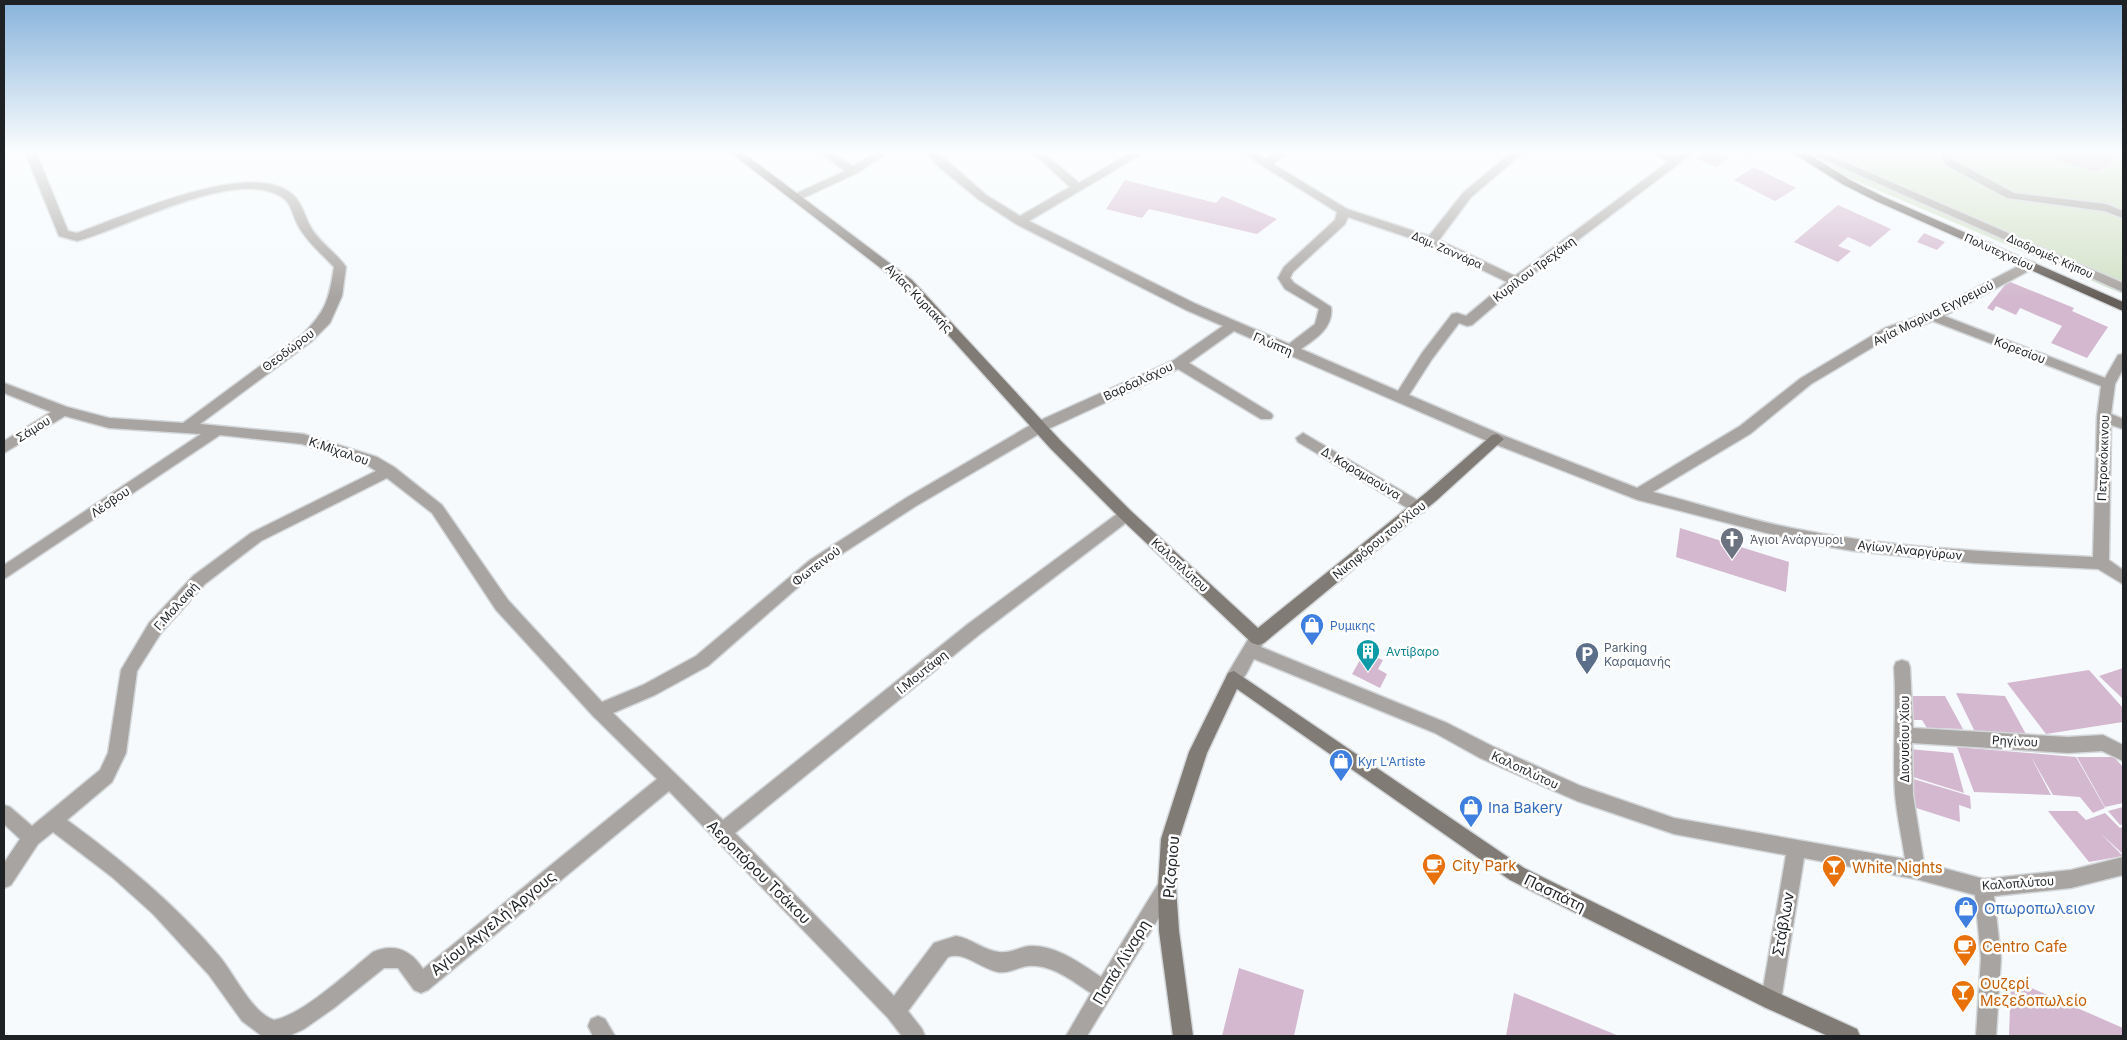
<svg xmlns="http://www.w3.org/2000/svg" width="2127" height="1040" font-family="Inter,sans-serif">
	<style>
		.green { fill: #d2e1c6 }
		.building { fill: #d4b8cf }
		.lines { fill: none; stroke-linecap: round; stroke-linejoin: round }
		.street-casing { stroke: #d3d7da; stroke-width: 3 }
		.secondary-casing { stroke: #d3d7da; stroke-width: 3 }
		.primary-casing { stroke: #d3d7da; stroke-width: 3 }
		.street { fill: #a8a4a1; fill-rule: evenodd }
		.secondary { fill: #817b76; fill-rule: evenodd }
		.primary { fill: #655e59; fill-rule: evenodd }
		.labels { text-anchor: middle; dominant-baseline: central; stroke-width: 5; stroke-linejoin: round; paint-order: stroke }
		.far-street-label { font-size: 11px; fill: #1e2225; stroke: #fff }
		.street-label { font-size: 12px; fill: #1e2225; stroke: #fff }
		.worship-label { font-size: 12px; fill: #5b616d; stroke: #fff; text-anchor: start }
		.shop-label { font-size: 12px; fill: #366cbe; stroke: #fff; text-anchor: start }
		.service-label { font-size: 12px; fill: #4e5e75; stroke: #fff; text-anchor: start }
		.culture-label { font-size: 12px; fill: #0d838f; stroke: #fff; text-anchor: start }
		.near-shop-label { font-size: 15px; fill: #366cbe; stroke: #fff; text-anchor: start }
		.near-food-label { font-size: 15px; fill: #c56008; stroke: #fff; text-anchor: start }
		.near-street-label { font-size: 15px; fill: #1e2225; stroke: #fff }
	</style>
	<rect width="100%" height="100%" fill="#f6fafd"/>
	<path class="green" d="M1808,152h315v142l-281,-119z"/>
	<g class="building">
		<path d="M1704,152h17l10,4 -15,11 -21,-9z"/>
		<path d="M1735,152h22l-6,4z"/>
		<path d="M2052,152h55l7,11 -18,9 -38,-12z"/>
		<path d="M1754,167l42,21 -21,13 -41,-21z"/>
		<path d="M1125,180l91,23 6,-7 55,23 -20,15 -108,-25 -7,9 -36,-9z"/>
		<path d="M1838,205l31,14 22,10 -21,18 -22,-10 -10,9 13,5 -13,11 -44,-20z"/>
		<path d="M1924,233l21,9 -8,8 -20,-8z"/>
		<path d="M2008,281l66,27 -2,3 36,16 -21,31 -36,-15 11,-17 -42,-18 -4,7 -20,-9 -3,5 -6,-3z"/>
		<path d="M1680,528l109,34 -3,30 -110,-35z"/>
		<path d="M1364,653l19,7 -5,9 9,5 -7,14 -28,-14z"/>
		<path d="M2123,668v31l-24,-23z"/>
		<path d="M2089,670l34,38v14l-77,12 -39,-51z"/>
		<path d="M1956,693l49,3 22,40 -51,-2z"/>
		<path d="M1908,696h37l18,33 -36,-1 -5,-8h-10z"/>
		<path d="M1957,747l119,10 29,51 -12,5 -13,-16 -27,-2 -23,-40 21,40 -77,-3z"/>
		<path d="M1909,749l44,4 11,40 -54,-17z"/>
		<path d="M2077,757h37l9,10v36l-18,4z"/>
		<path d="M1907,777l63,19 1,13 -12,-4 1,17 -50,-16z"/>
		<path d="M2123,807v17l-3,1 -12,-14z"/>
		<path d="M2048,811h29l9,9 19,-7 15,15 3,-1v27l-23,-21 23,23 -34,6z"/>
		<path d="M1239,968l65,22 -10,46h-72z"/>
		<path d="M2011,979l112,49v8h-114z"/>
		<path d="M1514,993l105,43h-113z"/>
	</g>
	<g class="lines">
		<g class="street-casing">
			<g id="street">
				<path d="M25,152h11l32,79 9,2c47,-16 172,-75 215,-39 9,7 12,20 17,30 8,17 26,27 37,43l-4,29 -12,27 -18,18 -112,83 103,10 74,23 17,10 48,38 66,95 94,102 41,-17 53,-29 114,-96 96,-62 128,-75 140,-63 49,-34 -37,-16 -170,-86 -38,-25 -40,-33 -12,-14h11l49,43 34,21 50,-29 -38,-35h11l36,31 53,-31h13l-116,69 167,83 93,40 26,-20 4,-15 -34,-20 -7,-11 6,-11 51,-47 2,-8 -96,-60h13l11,7 11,-7h12l-15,12 74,45 82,27 34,-43 49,-41h12l-53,45 -32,43 76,36 153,-114 -17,-10h13l11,5 7,-5h12l-174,132 -48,41 -5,1 -8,-3 -27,36 -23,36 93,40 135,53 103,-62 61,-48 84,-50 43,-15 98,-51h8l2,3 -2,3 -90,48 161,62 13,-23 5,-1v15l-8,15 -4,30 12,5v10l-12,-4 -2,135 14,10v14l-25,-15 -124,-6 -120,-12 -49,-8 -167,-43 -146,-57 -258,-112 -45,32 82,50 2,3 -2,3h-10l-83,-50 -134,62 -128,75 -96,62 -112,98 -53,29 -42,18 110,107 245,-196 153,-113h10l2,4 -2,4 -151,115 -245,199 159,163 40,-53 22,-7c15,2 28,15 43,16 11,2 20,-5 31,-6 26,-1 50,17 71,31l59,-96 7,-3 7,3 2,6 -2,6 -87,143h-21l25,-43c-19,-12 -39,-29 -63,-27 -10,1 -19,8 -30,6 -17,-3 -33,-21 -50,-15l-40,54 14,18 3,7h-23l-14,-18 -219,-227 -241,199 -7,3 -7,-3 -16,-22h-14l-50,40 -30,21 -15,7h-27l-20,-15 -33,-46 -56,-61 -41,-37 -59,-45 -15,12 -27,41 -7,3v-25l16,-24 -16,-15v-19l6,2 22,19 68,-56 8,-17 13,-83 28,-47 44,-47 58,-43 125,-62 -9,-6 -65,-21 -82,-9 -216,144v-14l197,-131 -92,-6 -44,-12 -61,37v-12l47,-29 -47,-19v-10l63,24 42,11 74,5 119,-88c24,-24 27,-35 32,-68 -12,-13 -26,-24 -35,-40 -6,-9 -7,-24 -17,-30 -47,-30 -155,31 -205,44l-18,-5zM1348,217l80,27 79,38 -41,34 -9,-3 -5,1 -30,39 -24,38 -97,-42c15,-10 33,-22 30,-42l-37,-24 -4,-5 3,-6 52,-48zM1933,321l168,65 -4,31 -4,140c-95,-5 -192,-8 -286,-26 -52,-9 -103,-26 -154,-39l97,-58 61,-50 84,-50zM387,478l45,35 64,97 97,106 64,63 -234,190c-12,-19 -29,-26 -50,-17 -25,20 -69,62 -99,68 -22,-7 -39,-45 -54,-63 -45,-53 -97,-96 -153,-137l45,-38 14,-29 11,-82 24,-38 44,-49 56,-43z"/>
				<path d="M819,152h12l22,14 23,-14h13l-32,21 -56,26h-8v-4l52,-24z"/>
				<path d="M1807,152h15l301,131v9z"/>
				<path d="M1939,152h11l5,9 59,32 92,11 17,7v7l-19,-7 -97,-13 -61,-33z"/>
				<path d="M1303,433l121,71 2,4 -2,4h-10l-116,-70 -2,-4z"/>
				<path d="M1258,631l6,2 2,5 -5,9 186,76 45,23 89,40 93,32 231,41c-3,-21 -8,-43 -10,-65 -3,-42 2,-85 -1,-127l2,-5 6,-2 6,2 2,5 3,61 155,9 35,-2 20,10v16l-21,-10 -34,2 -156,-10 1,52 11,68 60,16 87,-9 52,-13v18l-52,13 -77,8 7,62 -5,78h-20l5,-78 -6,-63 -59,-16 -112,-21 -23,142 -3,7 -7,3 -7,-3 -3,-7 25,-145 -112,-21 -97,-33 -97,-43 -45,-25 -181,-74c-6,10 -11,29 -26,24l-2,-5 2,-5 24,-40z"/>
				<path d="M598,1016l7,3 10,17h-22l-5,-10 3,-7z"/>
			</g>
		</g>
		<g class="secondary-casing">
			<g id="secondary">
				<path d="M730,152h12l170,128 148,160 71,71 127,117 169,-136 65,-57 5,-1 7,5 -67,61 -173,143 -6,2 -6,-2 -131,-124 -71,-71 -146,-162z"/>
				<path d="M1234,671l290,197 254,125 79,36 3,7h-32l-64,-29 -254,-127 -273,-191 -30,64 -28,86 -3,48 3,44 14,105h-20l-14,-105 -1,-44 3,-48 28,-87 39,-79z"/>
			</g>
		</g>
		<g class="primary-casing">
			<path id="primary" d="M1791,152h14l47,29 32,16 239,105v9l-247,-110 -32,-16z"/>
		</g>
		<use href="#street" class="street"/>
		<use href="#secondary" class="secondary"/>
		<use href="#primary" class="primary"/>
	</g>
	<linearGradient id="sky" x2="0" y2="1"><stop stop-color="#87b3db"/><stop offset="0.51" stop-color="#fbfdfe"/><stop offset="1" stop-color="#fbfdfe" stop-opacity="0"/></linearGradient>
	<rect width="2127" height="297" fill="url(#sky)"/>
	<defs>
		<g id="church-pin" transform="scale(1.25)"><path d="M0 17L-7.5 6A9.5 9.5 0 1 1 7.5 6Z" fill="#6b7280" stroke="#fff"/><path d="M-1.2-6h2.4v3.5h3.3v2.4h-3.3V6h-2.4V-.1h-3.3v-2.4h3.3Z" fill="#fff"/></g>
		<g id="shop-pin" transform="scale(1.25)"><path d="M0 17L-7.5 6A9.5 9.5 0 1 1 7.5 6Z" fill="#3f7fe0" stroke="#fff"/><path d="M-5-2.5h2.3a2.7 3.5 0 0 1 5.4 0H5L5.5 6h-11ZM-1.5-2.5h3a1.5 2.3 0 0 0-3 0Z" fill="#fff"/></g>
		<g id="building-pin" transform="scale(1.25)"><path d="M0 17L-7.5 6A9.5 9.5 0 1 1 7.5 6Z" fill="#0f9aa8" stroke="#fff"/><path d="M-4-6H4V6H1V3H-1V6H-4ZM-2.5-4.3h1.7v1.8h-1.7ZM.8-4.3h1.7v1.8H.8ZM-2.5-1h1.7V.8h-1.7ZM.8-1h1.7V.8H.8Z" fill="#fff"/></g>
		<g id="parking-pin" transform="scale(1.25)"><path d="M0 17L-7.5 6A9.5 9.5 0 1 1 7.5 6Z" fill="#5c6f8a" stroke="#fff"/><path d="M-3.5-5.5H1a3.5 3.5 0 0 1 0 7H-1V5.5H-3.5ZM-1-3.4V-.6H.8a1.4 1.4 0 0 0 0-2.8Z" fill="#fff"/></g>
		<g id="cafe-pin" transform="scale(1.25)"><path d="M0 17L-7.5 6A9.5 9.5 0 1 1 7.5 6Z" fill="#e8710a" stroke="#fff"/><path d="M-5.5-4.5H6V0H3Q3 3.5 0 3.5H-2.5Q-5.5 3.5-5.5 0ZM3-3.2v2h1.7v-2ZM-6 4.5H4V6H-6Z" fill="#fff"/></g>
		<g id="bar-pin" transform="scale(1.25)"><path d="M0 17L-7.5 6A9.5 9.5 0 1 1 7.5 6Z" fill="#e8710a" stroke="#fff"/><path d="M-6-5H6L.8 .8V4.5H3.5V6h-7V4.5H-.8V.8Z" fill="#fff"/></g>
	</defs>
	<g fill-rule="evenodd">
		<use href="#church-pin" x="1732" y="539"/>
		<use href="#shop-pin" x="1312" y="625"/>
		<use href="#building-pin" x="1368" y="651"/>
		<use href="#parking-pin" x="1587" y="654"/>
		<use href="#shop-pin" x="1341" y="761"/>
		<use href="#shop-pin" x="1471" y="807"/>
		<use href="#cafe-pin" x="1434" y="865"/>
		<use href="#bar-pin" x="1834" y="867"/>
		<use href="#shop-pin" x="1966" y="908"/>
		<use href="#cafe-pin" x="1965" y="946"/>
		<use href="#bar-pin" x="1963" y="992"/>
	</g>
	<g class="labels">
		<g class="far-street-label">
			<text transform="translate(1447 250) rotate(24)">Δαμ. Ζαννάρα</text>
			<text transform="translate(1999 252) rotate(24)">Πολυτεχνείου</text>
			<text transform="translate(2050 256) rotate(24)">Διαδρομές Κήπου</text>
		</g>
		<g class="street-label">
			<text transform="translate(1534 269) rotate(-37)">Κυρίλου Τρεχάκη</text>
			<text transform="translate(919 298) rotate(46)">Αγίας Κυριακής</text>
			<text transform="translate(1933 313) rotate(-26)">Αγία Μαρίνα Εγγρεμού</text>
			<text transform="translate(1273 344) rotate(23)">Γλύπτη</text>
			<text transform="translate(288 350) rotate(-37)">Θεοδώρου</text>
			<text transform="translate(2020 350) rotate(21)">Κορεσίου</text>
			<text transform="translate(1138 381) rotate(-25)">Βαρδαλάχου</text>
			<text transform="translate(33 429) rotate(-32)">Σάμου</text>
			<text transform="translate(339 451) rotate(19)">Κ.Μίχαλου</text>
			<text transform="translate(2103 458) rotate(-88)">Πετροκόκκινου</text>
			<text transform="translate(1361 473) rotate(31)">Δ. Καραμαούνα</text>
			<text transform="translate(110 502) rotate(-34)">Λέσβου</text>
			<text transform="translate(1379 540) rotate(-39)">Νικηφόρου του Χίου</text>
			<text transform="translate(1910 550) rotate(6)">Αγίων Αναργύρων</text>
			<text transform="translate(1180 565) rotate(43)">Καλοπλύτου</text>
			<text transform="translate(816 566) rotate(-37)">Φωτεινού</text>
			<text transform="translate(176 606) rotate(-48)">Γ.Μαλαφή</text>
			<text transform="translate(922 672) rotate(-39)">Ι.Μουτάφη</text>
			<text transform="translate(1904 739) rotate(-90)">Διονυσίου Χίου</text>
			<text transform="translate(2015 741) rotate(3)">Ρηγίνου</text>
			<text transform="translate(1525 770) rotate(25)">Καλοπλύτου</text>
			<text transform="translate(2018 883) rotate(-4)">Καλοπλύτου</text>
		</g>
		<g class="worship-label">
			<text x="1750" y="539">Άγιοι Ανάργυροι</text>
		</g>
		<g class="shop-label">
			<text x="1330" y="625">Ρυμικης</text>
			<text x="1358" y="761">Kyr L'Artiste</text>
		</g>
		<g class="service-label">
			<text x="1604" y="647">Parking<tspan x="1604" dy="14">Καραμανής</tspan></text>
		</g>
		<g class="culture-label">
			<text x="1386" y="651">Αντίβαρο</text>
		</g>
		<g class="near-shop-label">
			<text x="1488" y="807">Ina Bakery</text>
			<text x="1984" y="908">Οπωροπωλειον</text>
		</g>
		<g class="near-food-label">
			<text x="1452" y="865">City Park</text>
			<text x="1852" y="867">White Nights</text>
			<text x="1982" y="946">Centro Cafe</text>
			<text x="1980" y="983">Ουζερί<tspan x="1980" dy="17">Μεζεδοπωλείο</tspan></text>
		</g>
		<g class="near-street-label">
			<text transform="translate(1171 867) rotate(-85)">Ριζαριου</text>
			<text transform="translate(759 872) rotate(45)">Αεροπόρου Τσάκου</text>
			<text transform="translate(1555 893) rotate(26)">Πασπάτη</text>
			<text transform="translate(493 923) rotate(-39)">Αγίου Αγγελή Άργους</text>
			<text transform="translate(1783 924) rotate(-80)">Στάβλων</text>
			<text transform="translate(1121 962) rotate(-59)">Παπά Λίναρη</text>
		</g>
	</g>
	<rect width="2127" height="1040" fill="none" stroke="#1e2225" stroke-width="10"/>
</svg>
